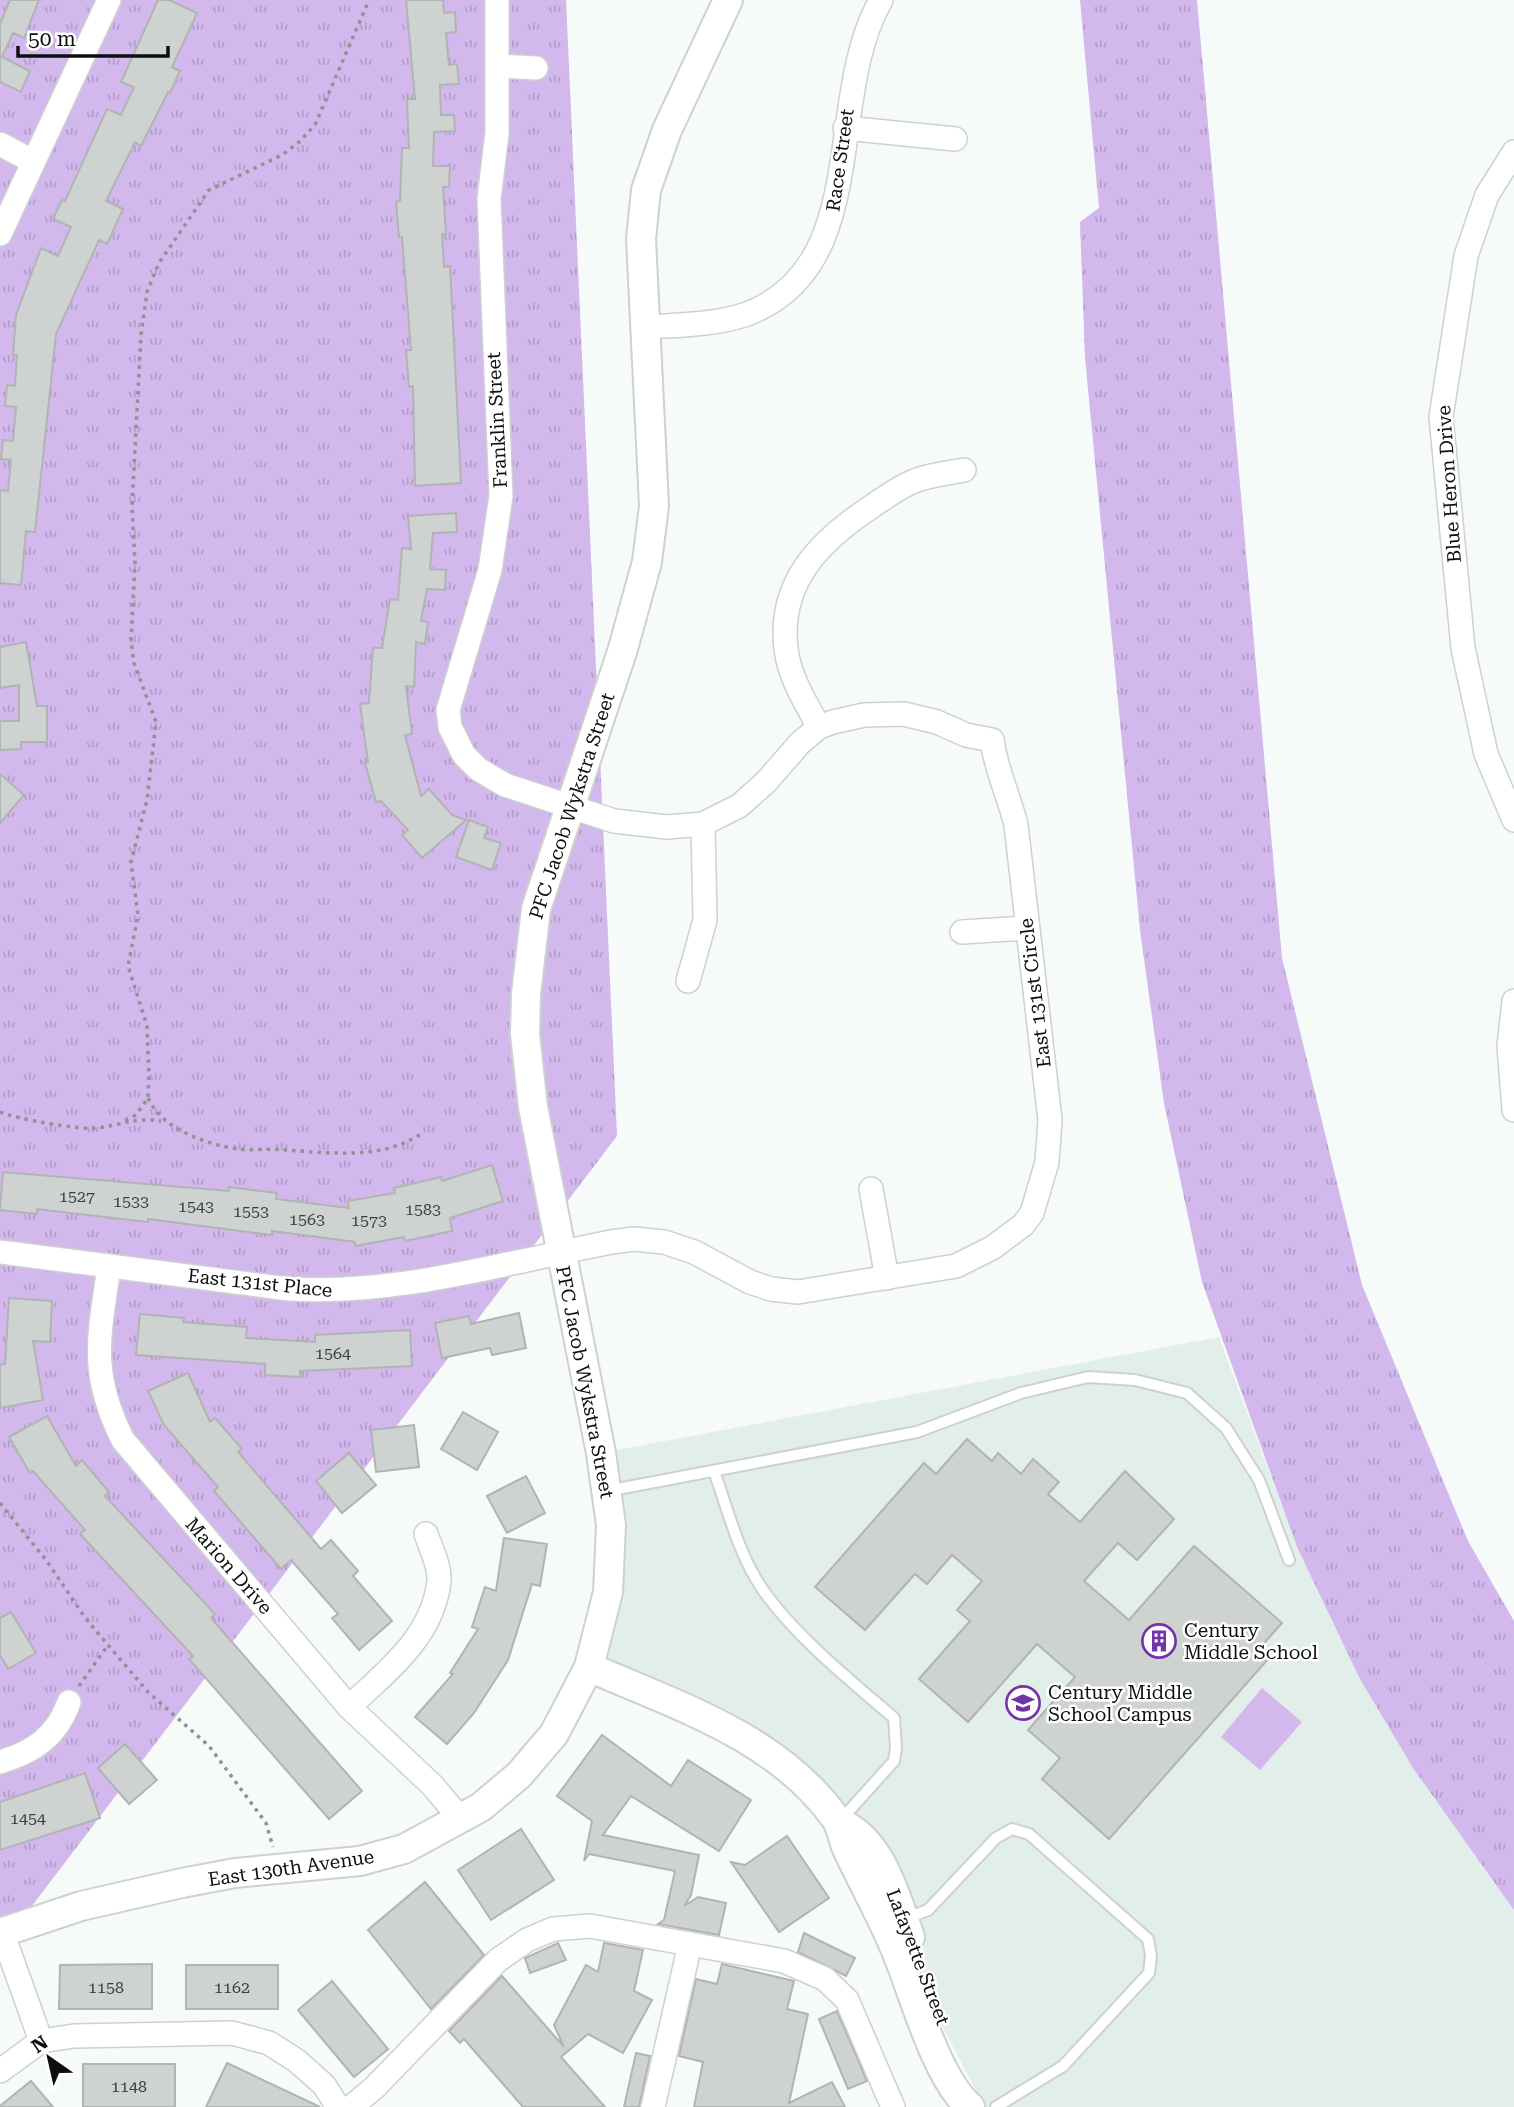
<svg xmlns="http://www.w3.org/2000/svg" width="1514" height="2107" font-family="'Roboto Serif',serif">
	<style>
		.built { fill: #e2eeea }
		.grass { fill: url(#grass-tufts) }
		.pitch { fill: #d2b8ed }
		.building { fill: #ced2d1; stroke: #b1b4b3; stroke-width: 2 }
		.lines { fill: none; stroke-linecap: round; stroke-linejoin: round }
		.service-casing { stroke: #cdd1d0; stroke-width: 14 }
		.minor-casing { stroke: #cdd1d0; stroke-width: 26 }
		.tertiary-casing { stroke: #cdd1d0; stroke-width: 32 }
		.path { stroke: #909392; stroke-width: 3.5; stroke-dasharray: 3.5 5; stroke-linecap: butt }
		.service { stroke: #fff; stroke-width: 10 }
		.minor { stroke: #fff; stroke-width: 23 }
		.tertiary { stroke: #fff; stroke-width: 28 }
		.labels { text-anchor: middle; dominant-baseline: central; stroke-width: 5; stroke-linejoin: round; paint-order: stroke }
		.number-label { font-size: 16px; fill: #3d403f }
		.street-label { font-size: 19px; fill: #0d0f0e; stroke: #fff }
		.poi-label { font-size: 19px; fill: #0d0f0e; stroke: #fff; text-anchor: start }
	</style>
	<defs>
		<pattern id="grass-tufts" width="24" height="20" patternUnits="userSpaceOnUse" patternTransform="scale(1.75)"><rect width="24" height="20" fill="#d2b8ed"/><path d="M3 7l-1-3M5 7V3M7 7l1-3M15 17l-1-3M17 17v-4M19 17l1-3" fill="none" stroke="#b39dca"/></pattern>
	</defs>
	<rect width="100%" height="100%" fill="#f6faf9"/>
	<path class="built" d="M1219,1337l78,210 217,363v197h-534l-3,-14 -35,-68 -46,-126 -78,-103 -229,-129 13,-43 -1,-171z"/>
	<g class="grass">
		<path d="M0,0h566l51,1136 -617,812z"/>
		<path d="M1080,0h117l85,958 80,327 106,256 46,80v289l-101,-142 -53,-89 -63,-132 -95,-265 -38,-179 -24,-173 -55,-572 -5,-136 19,-14z"/>
	</g>
	<path class="pitch" d="M1262,1688l40,34 -42,48 -39,-33z"/>
	<g class="building">
		<path d="M10,0h29l-15,38 -11,-5 -11,24 28,14 -9,21 -21,-10v-58z"/>
		<path d="M158,0h11l28,13 -25,54 8,4 -10,22 -2,-1 -27,54 -6,-4 -29,59 17,8 -16,35 -8,-4 -43,94 -21,198 -9,-1 -5,54 -21,-2v-93l8,1 3,-31 -10,-1 2,-19 10,1 3,-34 -11,-1 2,-21 8,1 2,-31h-4l3,-40 25,-67 17,8 13,-29 -18,-8 9,-19 3,1 42,-92 14,6 13,-28 -13,-5z"/>
		<path d="M406,0h37l1,13 11,-1 1,20 -10,1 3,32 8,-1 2,20 -19,1 1,30h13l1,16 -21,1 -1,34h17l-1,21h-6l3,47h-4l2,33 6,-1 11,217 -46,3 -2,-100 -4,1 -3,-37h5l-9,-113h-3l-3,-35 4,-1 2,-53h7l-2,-49h8z"/>
		<path d="M456,513l1,19 -24,1 -3,36 16,1 -1,20 -18,-1 -6,32 7,1 -3,22 -9,-2 -2,45 -8,-1 6,48 -7,1 16,61 8,-7 23,26 14,5 -44,38 -20,-23 6,-5 -27,-29 -5,1 -11,-39 3,-1 -8,-58 9,-1 4,-55h9l8,-49 8,1 4,-52 9,1 -3,-33z"/>
		<path d="M26,642l11,64h10v36h-26v7l-21,1v-29h19v-36l-19,3v-41z"/>
		<path d="M0,774l24,21 -24,28z"/>
		<path d="M469,820l19,7 -4,11 17,5 -9,27 -36,-13z"/>
		<path d="M492,1165l11,36 -53,17 2,13 -47,10 -1,-4 -49,9v-4l-83,-11v4l-124,-16v3l-111,-13v5l-37,-4 3,-38 226,19v-4l48,6 -1,6 73,9 -1,-7 47,-8 -1,-5 47,-11 1,4z"/>
		<path d="M9,1298l43,3 -2,41 -17,-1 10,59 -43,8v-43l5,-1z"/>
		<path d="M519,1313l7,35 -34,7 -2,-7 -48,10 -7,-35 34,-7 2,8z"/>
		<path d="M140,1314l44,4 -1,4 64,5 -1,11 69,4v-7l95,-5 2,36 -112,5v6l-35,-2v-11l-129,-9z"/>
		<path d="M188,1373l22,49 5,-4 27,31 -4,3 83,97 10,-9 27,31 -5,5 39,45 -33,29 -27,-32 6,-4 -47,-54 -10,9 -67,-78 4,-4 -54,-62 -16,-34z"/>
		<path d="M463,1412l35,20 -21,38 -36,-21z"/>
		<path d="M47,1416l29,50 6,-6 27,32 -4,4 110,118 -4,4 151,173 -33,28 -140,-160 4,-3 -113,-122 5,-4 -52,-59 -3,2 -21,-36z"/>
		<path d="M414,1425l5,42 -43,5 -5,-42z"/>
		<path d="M967,1439l25,22 6,-8 23,21 12,-15 26,23 -11,12 32,28 45,-51 49,48 -37,41 -19,-17 -34,38 45,39 65,-74 88,77 -23,26 10,9 -160,181 -67,-60 18,-21 -32,-28 47,-53 -38,-33 -69,78 -49,-43 51,-58 -13,-11 25,-29 -30,-26 -25,29 -12,-10 -50,56 -50,-43 109,-124 12,11z"/>
		<path d="M349,1453l27,32 -34,28 -26,-32z"/>
		<path d="M526,1476l19,37 -38,20 -20,-37z"/>
		<path d="M504,1538l43,6 -7,42 -8,-2 -24,76 -34,53 -27,31 -32,-27 38,-43 -3,-1 28,-44 -6,-2 13,-40 11,4z"/>
		<path d="M11,1612l25,41 -28,16 -8,-14v-37z"/>
		<path d="M602,1735l69,51 17,-26 63,40 -32,51 -88,-55 -28,39 96,20 -8,40 -7,11 14,-9 28,6 -7,32 -61,-11 6,-4 11,-49 -86,-17 -5,7 8,-40 -35,-25z"/>
		<path d="M125,1744l32,36 -28,24 -31,-36z"/>
		<path d="M85,1773l15,45 -100,32v-48z"/>
		<path d="M521,1829l33,51 -63,40 -33,-50z"/>
		<path d="M787,1836l42,62 -50,34 -48,-70 14,3z"/>
		<path d="M425,1882l59,73 -53,54 -63,-79z"/>
		<path d="M804,1933l51,25 -9,18 -48,-24z"/>
		<path d="M558,1943l8,17 -36,13 -5,-15z"/>
		<path d="M604,1943l39,7 -9,41 18,9 -29,53 -35,-19 -27,23 44,50h-82l-59,-68 -4,4 -11,-12 53,-55 62,71 -10,-22 32,-60 12,7z"/>
		<path d="M152,1964v45h-93l1,-44z"/>
		<path d="M722,1964l72,17 -7,28 21,5 -19,89 43,-21 13,25h-151l9,-45 -24,-6 17,-77 21,5z"/>
		<rect x="186" y="1965" width="92" height="44"/>
		<path d="M332,1981l56,68 -34,28 -56,-67z"/>
		<path d="M837,2011l30,70 -19,8 -29,-70z"/>
		<path d="M636,2053l14,3 -11,51h-15z"/>
		<path d="M227,2063l93,44h-114z"/>
		<rect x="83" y="2064" width="92" height="43"/>
		<path d="M31,2081l22,26h-53v-1z"/>
	</g>
	<g class="lines">
		<g class="service-casing">
			<g id="service">
				<path d="M714,1471c14,39 25,85 49,119 33,47 88,91 131,128l2,30 -2,13 -55,61"/>
				<path d="M607,1491l310,-59 104,-39 67,-16 47,3 52,13 39,35 33,52 30,80"/>
				<path d="M905,1919l23,-9 68,-72 16,-9 17,5 119,105 3,17 -2,17 -86,93 -67,41"/>
			</g>
		</g>
		<g class="minor-casing">
			<g id="minor">
				<path d="M498,66l38,2"/>
				<path d="M845,128l110,11"/>
				<path d="M0,144l32,17"/>
				<path d="M1514,152l-27,43 -21,61 -25,161 22,231 23,106 28,66"/>
				<path d="M0,234l109,-234"/>
				<path d="M646,327c33,-2 69,-2 101,-13 126,-48 77,-215 134,-314"/>
				<path d="M819,727c-13,-23 -30,-51 -33,-78 -8,-67 34,-108 85,-142 15,-10 29,-21 46,-27 14,-5 31,-7 47,-10"/>
				<path d="M962,932l65,-4"/>
				<path d="M688,981l17,-61 -2,-96"/>
				<path d="M1514,1001l-5,45 5,64"/>
				<path d="M871,1189l16,89"/>
				<path d="M0,1252l289,37c109,6 216,-26 322,-47l23,-3 30,3 30,10 56,30 21,7 27,3 158,-26 36,-18 31,-23 9,-12 15,-51 3,-42 -34,-295c-7,-29 -20,-55 -24,-85l-26,-5 -29,-13 -33,-8 -40,1 -31,7 -14,5 -19,16 -34,39 -27,24 -36,18 -36,3 -53,-6 -109,-36 -27,-16 -14,-14 -14,-28 -2,-17 42,-140 11,-74 -12,-297 8,-66v-133"/>
				<path d="M109,1267c-10,70 -20,106 14,173l226,267 83,78 29,34"/>
				<path d="M349,1707c38,-36 84,-70 90,-126 1,-16 -8,-32 -13,-47"/>
				<path d="M0,1762c34,-10 57,-26 69,-60"/>
				<path d="M2,1932l39,109"/>
				<path d="M0,2071l41,-30 33,-5 158,-3 37,10 28,18 27,24 14,22"/>
				<path d="M351,2107l23,-19 124,-128 29,-20 26,-11 37,-3 194,35 41,18 22,21 46,107"/>
				<path d="M653,2107l37,-163"/>
			</g>
		</g>
		<g class="tertiary-casing">
			<g id="tertiary">
				<path d="M589,1667c88,39 189,70 247,152 6,9 7,24 13,34 20,42 40,76 56,121 13,36 36,109 65,133"/>
				<path d="M838,1822c43,16 58,75 72,115"/>
				<path d="M0,1933l81,-27 101,-23 53,-10 125,-12 44,-12 77,-42 38,-32 35,-41 35,-67 19,-75 3,-67 -10,-72 -68,-346 -8,-73 1,-40 10,-85 86,-257 25,-90 7,-56 -13,-267 5,-49 21,-60 61,-130"/>
			</g>
		</g>
		<g class="path">
			<path d="M148,1098c14,31 57,46 90,51 16,2 32,-1 48,1 46,3 95,10 135,-16"/>
			<path d="M0,1112c17,7 78,18 97,16 27,-3 35,-11 64,-7"/>
			<path d="M125,1120l11,-5 12,-17 1,-22 -2,-50 -19,-60 10,-51 -7,-53 16,-62 9,-78 -22,-59 -3,-22 4,-78 -3,-57 9,-171 6,-43 12,-29 50,-73 73,-35 16,-12 17,-18 54,-125"/>
			<path d="M0,1503l46,57 40,59 62,73 61,54 57,77 7,24"/>
			<path d="M79,1686l29,-41"/>
		</g>
		<use href="#service" class="service"/>
		<use href="#minor" class="minor"/>
		<use href="#tertiary" class="tertiary"/>
	</g>
	<defs>
		<g id="building-ring" transform="scale(1.75)"><circle r="9.5" fill="#fff" stroke="#7533a8" stroke-width="1.5"/><path d="M-4-6H4V6H1V3H-1V6H-4ZM-2.5-4.3h1.7v1.8h-1.7ZM.8-4.3h1.7v1.8H.8ZM-2.5-1h1.7V.8h-1.7ZM.8-1h1.7V.8H.8Z" fill="#7533a8"/></g>
		<g id="school-ring" transform="scale(1.75)"><circle r="9.5" fill="#fff" stroke="#7533a8" stroke-width="1.5"/><path d="M0-5L7-2L0 1L-7-2ZM-4 1L0 2.5L4 1V4Q0 6-4 4Z" fill="#7533a8"/></g>
	</defs>
	<g fill-rule="evenodd">
		<use href="#building-ring" x="1159" y="1641"/>
		<use href="#school-ring" x="1023" y="1703"/>
	</g>
	<g class="labels">
		<g class="number-label">
			<text x="77" y="1196">1527</text>
			<text x="131" y="1201">1533</text>
			<text x="196" y="1206">1543</text>
			<text x="423" y="1209">1583</text>
			<text x="251" y="1211">1553</text>
			<text x="307" y="1219">1563</text>
			<text x="369" y="1220">1573</text>
			<text x="333" y="1353">1564</text>
			<text x="28" y="1818">1454</text>
			<text x="106" y="1987">1158</text>
			<text x="232" y="1987">1162</text>
			<text x="129" y="2086">1148</text>
		</g>
		<g class="street-label">
			<text transform="translate(840 160) rotate(-82)">Race Street</text>
			<text transform="translate(497 420) rotate(-93)">Franklin Street</text>
			<text transform="translate(1449 484) rotate(-94)">Blue Heron Drive</text>
			<text transform="translate(572 806) rotate(-72)">PFC Jacob Wykstra Street</text>
			<text transform="translate(1035 993) rotate(-97)">East 131st Circle</text>
			<text transform="translate(260 1283) rotate(6)">East 131st Place</text>
			<text transform="translate(585 1382) rotate(79)">PFC Jacob Wykstra Street</text>
			<text transform="translate(229 1566) rotate(49)">Marion Drive</text>
			<text transform="translate(291 1868) rotate(-8)">East 130th Avenue</text>
			<text transform="translate(918 1957) rotate(69)">Lafayette Street</text>
		</g>
		<g class="poi-label">
			<text x="1184" y="1630">Century<tspan x="1184" dy="22">Middle School</tspan></text>
			<text x="1048" y="1692">Century Middle<tspan x="1048" dy="22">School Campus</tspan></text>
		</g>
	</g>
	<g transform="translate(49 2058) rotate(326)" stroke="#ffffff" stroke-width="5" paint-order="stroke">
	<path d="M0-5L12 26L0 18L-12 26Z" fill="#0d0f0e"/>
	<text y="-10" font-size="19" font-weight="bold" text-anchor="middle" fill="#0d0f0e">N</text>
	</g>
	<path d="M18 46v10h150v-10" fill="none" stroke="#0d0f0e" stroke-width="3.5"/>
	<text x="28" y="46" font-size="21" fill="#0d0f0e" stroke="#ffffff" stroke-width="5" paint-order="stroke">50 m</text>
</svg>
